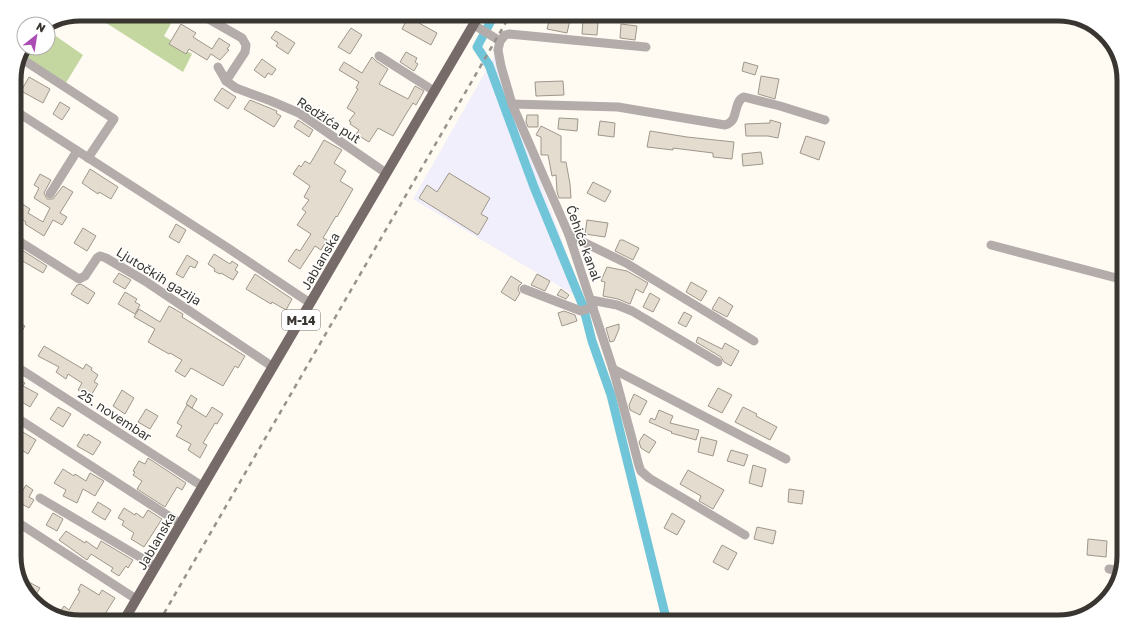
<svg xmlns="http://www.w3.org/2000/svg" width="1138" height="636" font-family="'Golos Text',sans-serif">
	<style>
		.industrial { fill: #f1effc }
		.green { fill: #c4d7a1 }
		.lines { fill: none; stroke-linecap: round; stroke-linejoin: round }
		.canal { stroke: #70c6d8; stroke-width: 9 }
		.building { fill: #e3dccf; stroke: #9e978b }
		.minor { stroke: #b3acab; stroke-width: 9 }
		.primary { stroke: #776b69; stroke-width: 10 }
		.rail { stroke: #97938c; stroke-width: 2.5; stroke-dasharray: 5 5; stroke-linecap: butt }
		.labels { text-anchor: middle; dominant-baseline: central; stroke-width: 3; stroke-linejoin: round; paint-order: stroke }
		.shield { fill: #fff; stroke: #74726f; stroke-width: 1 }
		.shield-label { font-size: 12px; font-weight: bold; fill: #393631 }
		.street-label { font-size: 13px; fill: #393631; stroke: #fff }
		.rim { fill: none; stroke: #393631; stroke-width: 5 }
	</style>
	<rect width="100%" height="100%" fill="#fffaf2"/>
	<path class="industrial" d="M495,55l89,246 -171,-102z"/>
	<g class="green">
		<path d="M174,18l-10,18 28,18 -9,18 -83,-53z"/>
		<path d="M55,19h4l-9,13 33,23 -19,31 -42,-27 5,-11h21v-24z"/>
	</g>
	<g class="lines">
		<path class="canal" d="M493,17l-16,30 12,18 45,122 49,119 9,35 19,54 56,227"/>
	</g>
	<g class="building">
		<path d="M408,17h14l-3,6 18,10 -6,12 -29,-16z"/>
		<path d="M550,17l20,3 -3,13 -20,-4z"/>
		<path d="M583,20l15,2 -1,13 -15,-1z"/>
		<path d="M181,24l15,9 -3,4 19,12 7,-11 11,7 -3,4 2,1 -9,10 -9,-6 -4,6 -18,-11 -3,5 -17,-10z"/>
		<path d="M621,24l16,2 -2,14 -15,-2z"/>
		<path d="M351,28l11,7 -12,19 -12,-7z"/>
		<path d="M276,31l19,12 -7,11 -12,-8 2,-3 -7,-5z"/>
		<path d="M406,52l11,6 -2,4 3,2 -4,7 -14,-9z"/>
		<path d="M372,57l4,4 12,8 -9,15 29,15 7,-13 9,5 -8,14 -3,-2 -7,11 -13,22 -15,-8 -9,14 -13,-8 3,-4 -9,-6 1,-2 -2,-1 6,-8 -8,-5 11,-19 -2,-1 3,-6 -20,-12 5,-8 18,11z"/>
		<path d="M262,59l14,10 -4,6 -4,-2 -3,5 -11,-8z"/>
		<path d="M744,62l14,4 -3,9 -13,-4z"/>
		<path d="M761,76l18,3 -4,20 -17,-5z"/>
		<path d="M29,77l21,12 -7,14 -22,-12z"/>
		<path d="M563,81l1,14 -28,1 -1,-14z"/>
		<path d="M222,88l14,9 -8,12 -14,-9z"/>
		<path d="M250,100l27,11 -1,2 5,3 -7,11 -30,-18z"/>
		<path d="M60,102l10,6 -8,12 -9,-6z"/>
		<path d="M527,115h11v12h-10l-2,-5z"/>
		<path d="M559,118l19,1 -1,12 -19,-2z"/>
		<path d="M298,120l15,10 -4,7 -15,-10z"/>
		<path d="M770,120l11,3 -3,15 -10,-2h-22l-1,-12 25,-1z"/>
		<path d="M600,121l15,2 -1,14 -16,-2z"/>
		<path d="M541,126l20,10v26h5l4,22 1,14h-12l-2,-6 -1,-17 -4,1 -4,-21h-7v-18l-5,-2z"/>
		<path d="M650,131l37,6 47,5 -2,17 -19,-2v-4l-40,-5v2l-26,-3z"/>
		<path d="M806,136l19,6 -6,18 -19,-7z"/>
		<path d="M324,140l18,10 -8,13 12,8 -6,10 13,8 -16,28 -1,-1 -13,22 4,2 -6,10 -6,-4 -15,23 -12,-8 8,-12 4,2 11,-17 -14,-9 9,-13 -4,-3 7,-9 -5,-3 6,-11 -17,-12 6,-9 2,2 4,-6 5,3z"/>
		<path d="M761,152l2,12 -20,2 -1,-12z"/>
		<path d="M90,169l28,18 -7,12 -12,-7 -1,2 -16,-11z"/>
		<path d="M449,173l41,25 -9,16 7,4 -10,17 -59,-37 8,-13 10,7z"/>
		<path d="M40,174l11,6 -7,13 3,6h6l10,-13 10,6 -13,21 7,4 -5,8 -9,-5 -9,16 -19,-12 1,-2 -12,-7v-7l4,-7 12,8 -2,4 15,9 7,-14 -16,-10 5,-10 -5,-3z"/>
		<path d="M593,182l18,9 -6,11 -18,-9z"/>
		<path d="M587,220l21,3 -3,14 -20,-3z"/>
		<path d="M176,224l10,6 -7,13 -10,-6z"/>
		<path d="M83,228l13,8 -9,15 -13,-8z"/>
		<path d="M620,240h3l16,8 -6,12 -18,-9z"/>
		<path d="M14,245l33,21 -4,7 -29,-17z"/>
		<path d="M214,254l16,10 2,-3 6,4 -3,5 3,2 -5,8 -12,-7 -1,1 -6,-3 1,-2 -7,-5z"/>
		<path d="M187,255l11,7 -3,6 -5,-2 -7,12 -7,-4z"/>
		<path d="M607,267l20,4 21,12 -5,10 -7,-4 -6,15 -12,-5 -15,-3 2,-14 -4,-1z"/>
		<path d="M119,273l12,7 -6,9 -12,-7z"/>
		<path d="M255,274l37,25 -6,11 -14,-8 -1,2 -25,-15z"/>
		<path d="M537,274l13,7 -5,10 -14,-6z"/>
		<path d="M511,276l11,7 -3,3 -1,4 2,3 -5,8 -14,-9z"/>
		<path d="M691,282l16,9 -6,10 -15,-9z"/>
		<path d="M81,284l14,9 -7,11 -17,-10 6,-9z"/>
		<path d="M561,289l8,6 -3,4 -9,-4z"/>
		<path d="M125,292l12,7 -2,3 5,3 -5,9 -17,-10z"/>
		<path d="M650,293l10,6 -7,13 -10,-5z"/>
		<path d="M719,297l14,9 -6,11 -15,-8z"/>
		<path d="M169,306l14,8 -1,3 63,39 -7,12 -3,-2 -12,20 -32,-18 -6,9 -10,-6 7,-11 -12,-7 -1,1 -21,-12 7,-13 -21,-12 5,-8 21,13z"/>
		<path d="M564,311l11,4 2,6 -15,5 -4,-13z"/>
		<path d="M684,312l8,4 -6,11 -8,-4z"/>
		<path d="M14,320l11,6 -11,18z"/>
		<path d="M619,324v5l-5,12 -4,1 -4,-14z"/>
		<path d="M698,337l24,12 3,-6 14,8 -8,15 -7,-4 -3,-5 -25,-15z"/>
		<path d="M44,346l39,23 3,-5 6,4 -1,2 7,5 -4,7 4,2 -8,13 -12,-7 4,-7 -14,-9 -2,5 -10,-7 3,-5 -21,-11z"/>
		<path d="M14,377l11,6 -2,3 15,8 -8,13 -13,-8 3,-6 -6,-3z"/>
		<path d="M718,388l14,7 -10,18 -14,-7z"/>
		<path d="M122,390l12,8 -9,16 -12,-8z"/>
		<path d="M634,394l13,7 -7,14 -10,-5 -1,-5z"/>
		<path d="M191,395l6,4 -5,9 -6,-4z"/>
		<path d="M187,405l19,12 6,-10 11,7 -6,10 -2,-1 -12,20 4,2 -7,13 -12,-8 3,-6 -15,-8 6,-10 -5,-3z"/>
		<path d="M58,407l13,7 -8,13 -13,-8z"/>
		<path d="M743,407l14,7 -1,2 21,11 -7,13 -35,-18z"/>
		<path d="M146,409l12,7 -8,13 -12,-7z"/>
		<path d="M659,410l14,6 -3,7 29,7 -3,10 -25,-7 1,-1 -23,-10 2,-4 4,2z"/>
		<path d="M21,431l15,9 -8,14 -14,-9v-4z"/>
		<path d="M84,434l3,2 1,-2 13,8 -8,13 -16,-9z"/>
		<path d="M644,434l12,8 -7,11 -8,-5 -2,-6z"/>
		<path d="M701,437l16,4 -4,15 -15,-4z"/>
		<path d="M731,450l17,5 -4,11 -17,-5z"/>
		<path d="M148,458l38,25 -4,7 -5,-3 -12,20 -28,-18 5,-8 -9,-6 2,-3 -2,-1 6,-10 6,3z"/>
		<path d="M753,465l13,4 -4,18 -13,-4z"/>
		<path d="M63,469l11,7 1,-2 11,7 4,-8 14,8 -9,15 -12,-7 -6,14 -14,-7 3,-6 -12,-7z"/>
		<path d="M688,470l36,20 -11,19 -14,-8 2,-5 -21,-12z"/>
		<path d="M26,485l7,5 -4,7 5,3 -5,8 -9,-5 -1,1 -5,-3v-14l8,5z"/>
		<path d="M789,489l15,2 -2,13 -14,-2z"/>
		<path d="M98,502l13,8 -6,10 -13,-8z"/>
		<path d="M124,508l11,7 1,-2 7,5 5,-8 14,9 -18,28 -13,-8 3,-6 -12,-8 2,-4 -6,-3z"/>
		<path d="M53,513l10,6 -6,12 -11,-6z"/>
		<path d="M672,513l13,8 -8,14 -13,-7z"/>
		<path d="M757,527l19,4 -3,13 -19,-5z"/>
		<path d="M66,531l19,12 1,-2 11,8 4,-8 32,19 -5,8 -2,-2 -7,10 -8,-5 2,-3 -22,-14 -4,6 -28,-20z"/>
		<path d="M1088,539l19,2 -1,16 -19,-2z"/>
		<path d="M722,545l15,8 -9,17 -15,-8z"/>
		<path d="M27,581l13,7 -7,11 -10,-10z"/>
		<path d="M81,584l18,11 3,-5 13,8 -15,24h-20l-6,-2 -14,-8 4,-6 5,4 11,-19 -2,-1z"/>
	</g>
	<g class="lines">
		<g class="minor">
			<path d="M207,18l35,20 4,7 -1,7 -19,29"/>
			<path d="M474,25l26,16 -2,9 3,16 11,38 57,131 44,134 18,66 8,31 2,5 8,7 96,57"/>
			<path d="M500,41l5,-6 4,-1 137,13"/>
			<path d="M379,56l55,35"/>
			<path d="M22,59l92,60 -26,39"/>
			<path d="M218,67l8,14 10,7 35,13 28,12 87,60"/>
			<path d="M512,104l106,3 107,18c15,-4 7,-23 19,-28l36,9 45,14"/>
			<path d="M14,110l214,138 82,55"/>
			<path d="M50,194l27,-43"/>
			<path d="M569,235l57,28 128,78"/>
			<path d="M14,238l65,41 6,-3 12,-18 3,-2 6,2 39,23 128,86"/>
			<path d="M991,245l133,35"/>
			<path d="M524,289l57,22 12,-4"/>
			<path d="M591,300l26,5 15,6 86,51"/>
			<path d="M14,365l188,121"/>
			<path d="M613,369l173,90"/>
			<path d="M14,416l167,108"/>
			<path d="M40,498l115,68"/>
			<path d="M14,520l122,79"/>
			<path d="M1109,569l11,2"/>
		</g>
		<path class="primary" d="M123,622l355,-605"/>
		<path class="rail" d="M159,622l350,-605"/>
	</g>
	<g class="labels">
		<rect class="shield" x="282" y="310" width="38" height="20" rx="3"/>
		<g class="shield-label">
			<text x="301" y="320">M-14</text>
		</g>
		<g class="street-label">
			<text transform="translate(329 120) rotate(33)">Redžića put</text>
			<text transform="translate(584 243) rotate(70)">Ćehića kanal</text>
			<text transform="translate(320 261) rotate(-60)">Jablanska</text>
			<text transform="translate(159 276) rotate(32)">Ljutočkih gazija</text>
			<text transform="translate(115 415) rotate(33)">25. novembar</text>
			<text transform="translate(156 541) rotate(-60)">Jablanska</text>
		</g>
	</g>
	<path d="M0 0H1138V636H0ZM80 21H1058A59 59 0 0 1 1117 80V556A59 59 0 0 1 1058 615H80A59 59 0 0 1 21 556V80A59 59 0 0 1 80 21Z" fill="#fff" fill-rule="evenodd"/>
	<path class="rim" d="M80 21H1058A59 59 0 0 1 1117 80V556A59 59 0 0 1 1058 615H80A59 59 0 0 1 21 556V80A59 59 0 0 1 80 21Z"/>
	<g transform="translate(36 36) rotate(30)"><circle r="19" fill="#ffffff" stroke="#b0afad"/>
	<path d="M0-3L7 15L0 10L-7 15Z" fill="#ab4cb4"/>
	<text y="-6" font-size="11" font-weight="bold" text-anchor="middle" fill="#393631">N</text>
	</g>
</svg>
